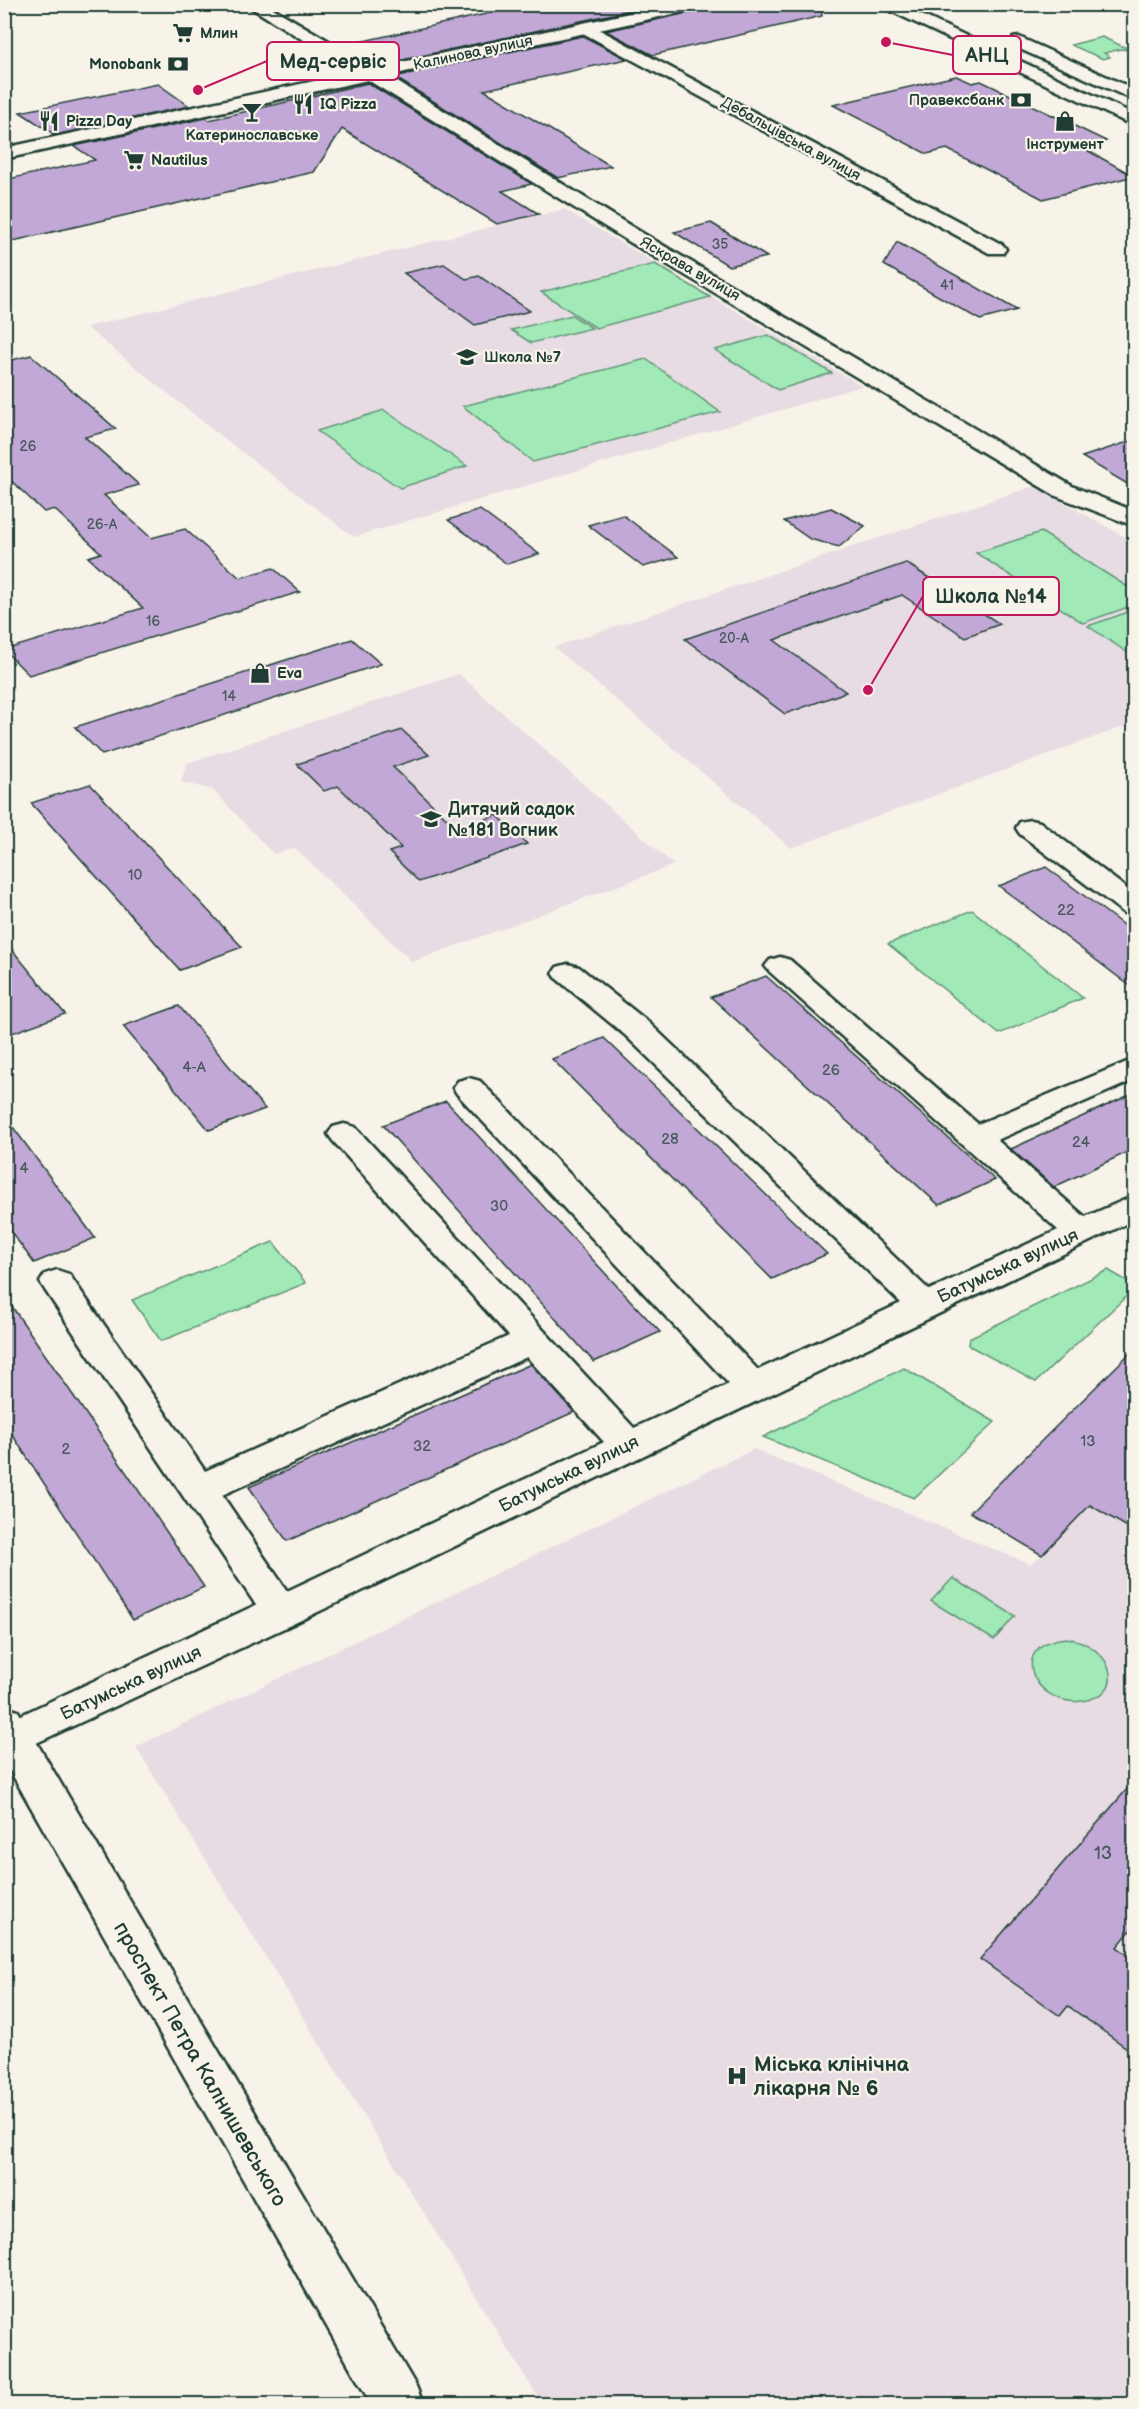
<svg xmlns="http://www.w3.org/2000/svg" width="1139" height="2409" font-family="'Balsamiq Sans',sans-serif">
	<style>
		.built { fill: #e7dce3 }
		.green { fill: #a1e9b7; stroke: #609376; stroke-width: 1.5 }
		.building { fill: #c2a8d6; stroke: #1f3d34; stroke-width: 1.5 }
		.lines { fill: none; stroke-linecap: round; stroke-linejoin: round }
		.street-casing { stroke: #1f3d34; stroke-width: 5 }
		.secondary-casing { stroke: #1f3d34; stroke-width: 5 }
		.primary-casing { stroke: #1f3d34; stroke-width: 5 }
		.street { fill: #f7f3e8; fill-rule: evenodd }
		.secondary { fill: #f7f3e8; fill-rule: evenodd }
		.primary { fill: #f7f3e8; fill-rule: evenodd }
		.labels { text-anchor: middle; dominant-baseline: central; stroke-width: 4.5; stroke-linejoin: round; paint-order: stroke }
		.far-number-label { font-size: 14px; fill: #48585c }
		.far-poi-label { font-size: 15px; font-weight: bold; fill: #1f3d34; stroke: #f7f3e8; text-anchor: start }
		.far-street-label { font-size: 15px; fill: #1f3d34; stroke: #f7f3e8 }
		.number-label { font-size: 15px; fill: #48585c }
		.poi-label { font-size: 18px; font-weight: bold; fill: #1f3d34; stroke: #f7f3e8; text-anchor: start }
		.street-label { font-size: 18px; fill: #1f3d34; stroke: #f7f3e8 }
		.near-number-label { font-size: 18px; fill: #48585c }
		.near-street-label { font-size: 21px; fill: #1f3d34; stroke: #f7f3e8 }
		.near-poi-label { font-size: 21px; font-weight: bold; fill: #1f3d34; stroke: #f7f3e8; text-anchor: start }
		.leader { fill: none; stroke: #c2185b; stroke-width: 2 }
		.callout-dot { fill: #c2185b; stroke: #f7f3e8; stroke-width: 2 }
		.callout { fill: #f7f3e8; stroke: #c2185b; stroke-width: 2 }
		.callout-label { font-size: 20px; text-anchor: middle; font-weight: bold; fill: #1f3d34 }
	</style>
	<rect width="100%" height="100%" fill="#f7f3e8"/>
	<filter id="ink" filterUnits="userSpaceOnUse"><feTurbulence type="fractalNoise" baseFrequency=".0167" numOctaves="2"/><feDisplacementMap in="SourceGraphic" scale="12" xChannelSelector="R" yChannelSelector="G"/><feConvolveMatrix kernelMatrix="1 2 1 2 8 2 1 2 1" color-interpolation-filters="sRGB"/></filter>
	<g filter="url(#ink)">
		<g class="built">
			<path d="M564,209l298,177 -508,151 -141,-107 -127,-103z"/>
			<path d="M1034,486l100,56v181l-343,125 -237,-201z"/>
			<path d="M459,674l215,191 -262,97 -117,-114 -22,6 -60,-64 -32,-8 6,-19z"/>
			<path d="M1134,1349v1055h-592l-406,-657 618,-298 276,115 12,-9 -72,-43z"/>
		</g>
		<g class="green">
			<path d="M1102,37l31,14 -12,-2 -17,4 6,4 -7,2 -32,-14z"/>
			<path d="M655,264l55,33 -114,31 -55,-36z"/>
			<path d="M572,315l20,13 -61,15 -20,-13z"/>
			<path d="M768,335l64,38 -54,17 -63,-40z"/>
			<path d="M646,359l74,53 -187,50 -70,-56z"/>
			<path d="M384,410l83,56 -67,22 -83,-57z"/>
			<path d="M1041,532l93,59v14l-51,18 -107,-70z"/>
			<path d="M1134,610v41l-6,2 -40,-27z"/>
			<path d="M972,910l111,88 -84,36 -111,-90z"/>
			<path d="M273,1242l33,41 -145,58 -29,-41z"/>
			<path d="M1108,1270l26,15v4l-98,93 -68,-37 1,-7z"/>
			<path d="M904,1368l91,54 -81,76 -151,-61z"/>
			<path d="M953,1578l62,38 -21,24 -63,-39z"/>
			<path d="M1066,1638c43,5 66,56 16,63 -47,7 -78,-57 -16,-63z"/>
		</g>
		<g class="building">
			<path d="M532,4h126l-260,57 -35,-20z"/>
			<path d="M706,4h115l1,12 -169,39 -47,-24 90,-20z"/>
			<path d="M583,36l44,23 -143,31 127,76 -53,12 -164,-101z"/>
			<path d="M956,76l16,7 9,-2 125,60 -25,6 53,29 -91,23 -96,-50 -20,5 -94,-49z"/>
			<path d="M368,83l164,101 -30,7 37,23 -42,10 -155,-95 -28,43 -310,71v-63l91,-20 -21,-14 132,-28 3,2z"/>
			<path d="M158,84l31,22 -134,29 -35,-23z"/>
			<path d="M711,223l56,34 -38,9 -55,-34z"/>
			<path d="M897,242l120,68 -37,10 -96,-55z"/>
			<path d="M444,264l22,15 13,-3 51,35 -55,14 -71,-52z"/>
			<path d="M31,355l85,74 -31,8 54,48 -35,10 47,43 34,-9 55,49 33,-10 27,24 -271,83 -25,-25 139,-42 -55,-51 13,-4 -47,-44 -10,3 -40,-38v-112z"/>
			<path d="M1134,440v48l-52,-31z"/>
			<path d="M831,508l34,18 -26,21 -29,-8 -26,-18z"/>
			<path d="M480,510l59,44 -32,10 -59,-44z"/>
			<path d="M623,515l55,42 -35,10 -55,-42z"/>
			<path d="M906,563l94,61 -35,13 -63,-42 -128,45 72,52 -61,22 -100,-75z"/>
			<path d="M352,639l29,25 -279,91 -27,-28z"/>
			<path d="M402,730l27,25 -36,12 65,62 39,-14 30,29 -108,38 -30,-30 12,-4 -63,-62 -14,5 -27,-27z"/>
			<path d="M90,784l152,163 -62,23 -149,-167z"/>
			<path d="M1046,867l88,66v56l-135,-103z"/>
			<path d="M4,940l61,74 -61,22z"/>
			<path d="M766,976l198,176 31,28 -56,25 -228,-208z"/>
			<path d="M179,1006l86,103 -56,21 -86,-104z"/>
			<path d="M604,1038l77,74 146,142 -55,25 -220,-220z"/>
			<path d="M1134,1093v56l-80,38 -43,-38z"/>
			<path d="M446,1101l183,198 31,33 -66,30 -211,-237z"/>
			<path d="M4,1115l91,123 -61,25 -30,-41z"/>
			<path d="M4,1295l124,180 76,112 -71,33 -129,-198z"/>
			<path d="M1134,1349v182l-44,-26 -48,50 -72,-43z"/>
			<path d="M531,1364l43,48 -287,129 -38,-54z"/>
			<path d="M1134,1781v145l-17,21 17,12v94l-66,-47 -8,10 -80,-57z"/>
		</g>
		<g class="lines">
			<g class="street-casing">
				<g id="street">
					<path d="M245,4h21l112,66 264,163 430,253 62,25v15l-78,-30 -428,-255z"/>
					<path d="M587,23l416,222 3,4 -3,4h-14l-408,-221 -2,-4z"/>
					<path d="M1030,820l10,2 94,72v22l-10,-3 -104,-79 -4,-6 4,-6z"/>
					<path d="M780,957l10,3 188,164 156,-65v21l-137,60 88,77 49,-21v24l-839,403 -291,135v-35l252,-118 -211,-315 -5,-8 5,-8 12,-4 12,4 136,197 304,-135 -176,-195 -5,-7 5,-7 11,-3 11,3 279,301 95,-44 -271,-289 -5,-7 5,-7 11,-3 11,3 278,289 143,-67 -276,-268 -68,-56 -4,-6 4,-6 11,-3 11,3 68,54 282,269 129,-60 -288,-258 -5,-6 5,-6zM527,1357l77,85 -317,149 -65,-96z"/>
				</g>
			</g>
			<g class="secondary-casing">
				<g id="secondary">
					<path d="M671,4h33l-8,5 -692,150v-11z"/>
					<path d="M4,1707l14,4 398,675 7,18h-52l-367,-644z"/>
				</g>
			</g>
			<g class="primary-casing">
				<g id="primary">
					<path d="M876,4h22l236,110v12z"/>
					<path d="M1019,37l115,52v11l-121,-54 -2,-4 2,-4z"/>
				</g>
			</g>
			<use href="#street" class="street"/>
			<use href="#secondary" class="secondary"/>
			<use href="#primary" class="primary"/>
		</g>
	</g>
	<defs>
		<g id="supermarket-bare" transform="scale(1.62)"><path d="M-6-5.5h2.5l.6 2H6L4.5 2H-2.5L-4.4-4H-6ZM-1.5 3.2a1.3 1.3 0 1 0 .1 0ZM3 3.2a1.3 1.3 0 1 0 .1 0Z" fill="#1f3d34" stroke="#f7f3e8" stroke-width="2.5" paint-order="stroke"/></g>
		<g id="bank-bare" transform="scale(1.62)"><path d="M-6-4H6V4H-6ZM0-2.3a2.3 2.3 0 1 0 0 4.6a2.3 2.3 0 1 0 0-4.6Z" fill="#1f3d34" stroke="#f7f3e8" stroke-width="2.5" paint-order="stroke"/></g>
		<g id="restaurant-bare" transform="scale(1.62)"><path d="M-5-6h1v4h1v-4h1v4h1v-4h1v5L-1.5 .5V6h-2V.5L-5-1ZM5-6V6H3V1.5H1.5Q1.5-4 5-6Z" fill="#1f3d34" stroke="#f7f3e8" stroke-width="2.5" paint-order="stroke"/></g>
		<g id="bar-bare" transform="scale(1.62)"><path d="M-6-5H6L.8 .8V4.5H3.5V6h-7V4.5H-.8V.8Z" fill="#1f3d34" stroke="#f7f3e8" stroke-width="2.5" paint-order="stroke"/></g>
		<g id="shop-bare" transform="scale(1.62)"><path d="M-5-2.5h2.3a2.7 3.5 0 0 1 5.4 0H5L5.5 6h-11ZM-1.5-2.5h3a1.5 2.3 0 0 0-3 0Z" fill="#1f3d34" stroke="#f7f3e8" stroke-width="2.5" paint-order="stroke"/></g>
		<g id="school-bare" transform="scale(1.62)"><path d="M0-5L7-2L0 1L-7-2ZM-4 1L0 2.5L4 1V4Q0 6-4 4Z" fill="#1f3d34" stroke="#f7f3e8" stroke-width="2.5" paint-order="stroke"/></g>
		<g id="hospital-bare" transform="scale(1.62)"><path d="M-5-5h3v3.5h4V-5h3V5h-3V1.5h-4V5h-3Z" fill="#1f3d34" stroke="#f7f3e8" stroke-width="2.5" paint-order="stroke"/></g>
	</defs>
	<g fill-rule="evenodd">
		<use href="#supermarket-bare" x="183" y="33"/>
		<use href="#bank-bare" x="178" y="64"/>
		<use href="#bank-bare" x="1021" y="100"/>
		<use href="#restaurant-bare" x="303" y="104"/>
		<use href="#bar-bare" x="252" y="112"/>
		<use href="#restaurant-bare" x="49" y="121"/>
		<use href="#shop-bare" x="1065" y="121"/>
		<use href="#supermarket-bare" x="134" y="160"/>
		<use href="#school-bare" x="467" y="357"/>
		<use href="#shop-bare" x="260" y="673"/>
		<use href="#school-bare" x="431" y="819"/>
		<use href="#hospital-bare" x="737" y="2076"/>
	</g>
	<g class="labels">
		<g class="far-number-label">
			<text x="720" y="244">35</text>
			<text x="947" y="285">41</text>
			<text x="28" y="446">26</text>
			<text x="102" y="524">26-А</text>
			<text x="153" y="621">16</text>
			<text x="734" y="638">20-А</text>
			<text x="229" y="696">14</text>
		</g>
		<g class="far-poi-label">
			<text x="200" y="33">Млин</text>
			<text x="161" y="64" text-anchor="end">Monobank</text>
			<text x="1004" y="100" text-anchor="end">Правексбанк</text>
			<text x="320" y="104">IQ Pizza</text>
			<text x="66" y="121">Pizza Day</text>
			<text x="252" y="135" text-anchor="middle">Катеринославське</text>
			<text x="1065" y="144" text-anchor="middle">Інструмент</text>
			<text x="151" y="160">Nautilus</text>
			<text x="484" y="357">Школа №7</text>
			<text x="277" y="673">Eva</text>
		</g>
		<g class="far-street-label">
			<text transform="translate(473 53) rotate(-12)">Калинова вулиця</text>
			<text transform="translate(791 139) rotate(29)">Дебальцівська вулиця</text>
			<text transform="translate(690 269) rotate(30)">Яскрава вулиця</text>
		</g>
		<g class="number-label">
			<text x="135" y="875">10</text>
			<text x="1066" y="910">22</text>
			<text x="194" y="1067">4-А</text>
			<text x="831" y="1070">26</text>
			<text x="670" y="1139">28</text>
			<text x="1081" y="1142">24</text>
			<text x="24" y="1168">4</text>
			<text x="499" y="1206">30</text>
			<text x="1088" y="1441">13</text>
			<text x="422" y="1446">32</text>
			<text x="66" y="1449">2</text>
		</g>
		<g class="poi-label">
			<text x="448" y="809">Дитячий садок<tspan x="448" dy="21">№181 Вогник</tspan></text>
		</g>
		<g class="street-label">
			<text transform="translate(1008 1266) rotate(-25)">Батумська вулиця</text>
			<text transform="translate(569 1474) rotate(-26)">Батумська вулиця</text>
			<text transform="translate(131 1683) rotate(-25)">Батумська вулиця</text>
		</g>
		<g class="near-number-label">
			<text x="1103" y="1853">13</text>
		</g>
		<g class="near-street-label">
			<text transform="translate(200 2064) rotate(60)">проспект Петра Калнишевського</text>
		</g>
		<g class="near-poi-label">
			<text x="754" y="2064">Міська клінічна<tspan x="754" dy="24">лікарня № 6</tspan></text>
		</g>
	</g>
	<path class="leader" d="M886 42L953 55M198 90L267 61M868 690L923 596"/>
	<g class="callout-dot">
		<circle cx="886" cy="42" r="6"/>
		<circle cx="198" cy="90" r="6"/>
		<circle cx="868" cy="690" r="6"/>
	</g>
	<g class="callout">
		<rect x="953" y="36" width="68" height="38" rx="6"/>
		<rect x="267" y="42" width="132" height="38" rx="6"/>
		<rect x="923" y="577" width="136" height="38" rx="6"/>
	</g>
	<g class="callout-label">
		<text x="987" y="62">АНЦ</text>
		<text x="333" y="68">Мед-сервіс</text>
		<text x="991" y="603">Школа №14</text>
	</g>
	<rect width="1139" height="2409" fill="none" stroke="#f7f3e8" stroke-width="24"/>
	<rect x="12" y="12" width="1115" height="2385" fill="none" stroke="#1f3d34" stroke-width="2" filter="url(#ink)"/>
</svg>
